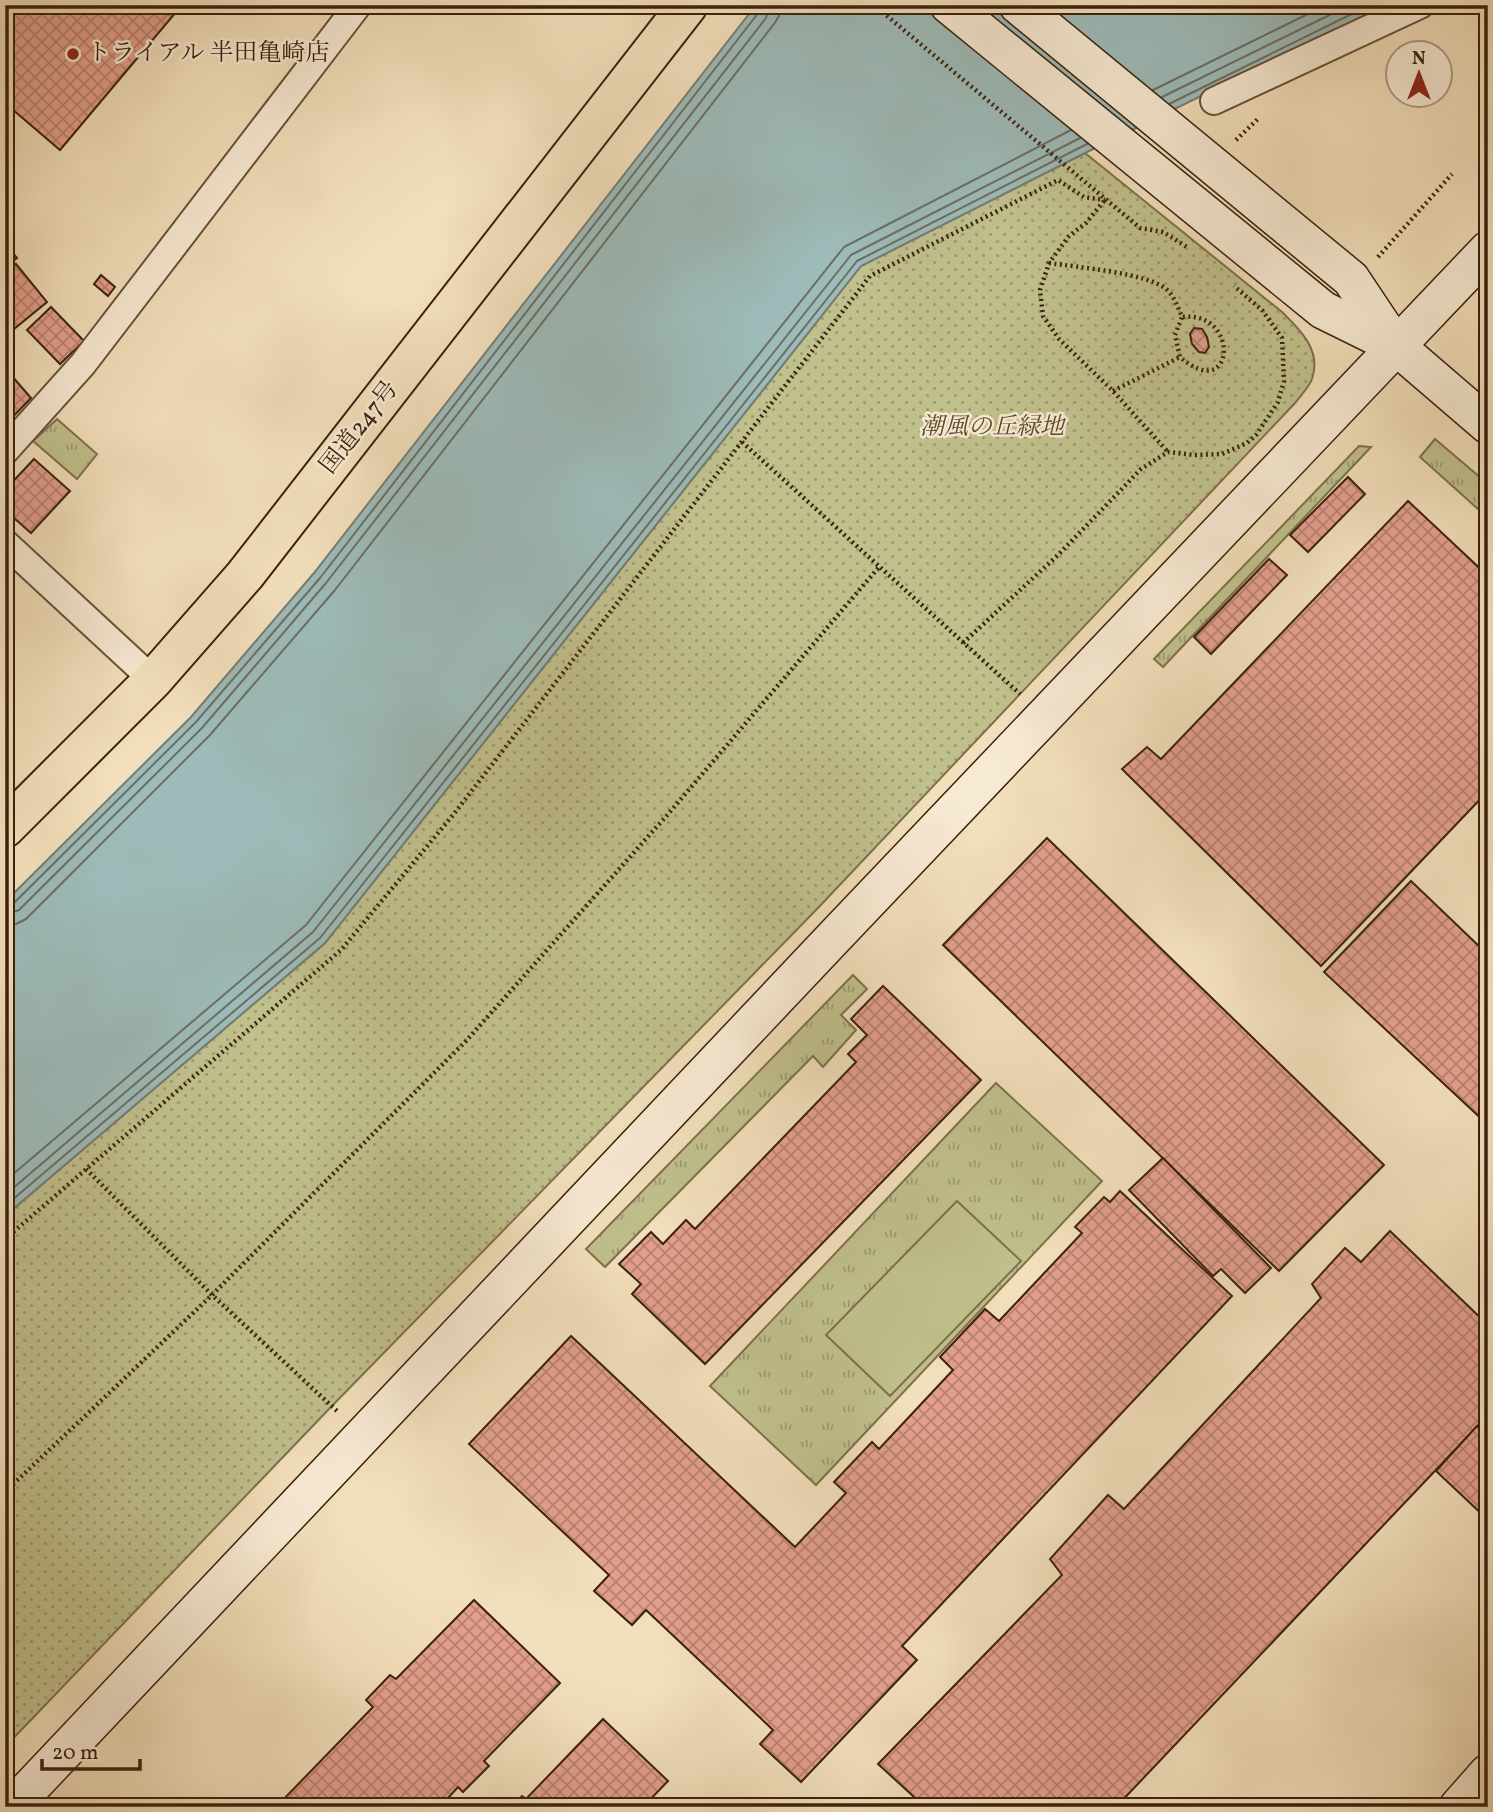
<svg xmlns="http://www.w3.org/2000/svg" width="1493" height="1812" font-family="Vollkorn,'Noto Serif JP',serif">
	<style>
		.grass { fill: url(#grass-tufts); stroke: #7e704c; stroke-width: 2 }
		.park { fill: url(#park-dots); stroke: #7e704c; stroke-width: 2 }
		.garden { fill: #c0c08c; stroke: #7e704c; stroke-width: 2 }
		.water { fill: #9dbbb9; stroke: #767d74; stroke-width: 2 }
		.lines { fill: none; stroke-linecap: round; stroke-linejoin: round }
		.shore { stroke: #6c6e63; stroke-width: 2 }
		.building { fill: url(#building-cross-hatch); stroke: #3b210d; stroke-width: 2 }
		.street-casing { stroke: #695038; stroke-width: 30 }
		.secondary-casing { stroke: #3b210d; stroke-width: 40 }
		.highway-casing { stroke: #3b210d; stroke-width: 42 }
		.path { stroke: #3b210d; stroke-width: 4.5; stroke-dasharray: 2 3.5; stroke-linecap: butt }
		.street { stroke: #f7ead3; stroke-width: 26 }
		.secondary { stroke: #f7ead3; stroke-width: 37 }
		.highway { stroke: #f2dfbb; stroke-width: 38 }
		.poi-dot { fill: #8f2418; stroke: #f7ead3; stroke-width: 2.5 }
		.labels { text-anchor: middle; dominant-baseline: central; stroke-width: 5; stroke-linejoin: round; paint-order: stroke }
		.poi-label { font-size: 24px; fill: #3b210d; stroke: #f7ead3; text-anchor: start }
		.street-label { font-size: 24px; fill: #3b210d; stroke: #f7ead3 }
		.park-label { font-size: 24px; font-style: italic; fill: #5c492d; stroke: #f7ead3 }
	</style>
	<defs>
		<pattern id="grass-tufts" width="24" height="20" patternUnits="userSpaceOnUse" patternTransform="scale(1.75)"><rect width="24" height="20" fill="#c0c08c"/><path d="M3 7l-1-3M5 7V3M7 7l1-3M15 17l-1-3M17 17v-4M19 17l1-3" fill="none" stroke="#9d9c71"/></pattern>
		<pattern id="park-dots" width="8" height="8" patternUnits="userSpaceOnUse" patternTransform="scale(1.75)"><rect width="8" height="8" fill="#c0c08c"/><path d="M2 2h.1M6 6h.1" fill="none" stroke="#9d9c71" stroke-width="1.8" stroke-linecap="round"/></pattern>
		<pattern id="building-cross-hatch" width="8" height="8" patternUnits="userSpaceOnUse" patternTransform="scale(1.75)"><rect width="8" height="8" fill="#e39f8c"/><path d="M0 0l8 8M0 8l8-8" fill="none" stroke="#b98171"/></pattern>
	</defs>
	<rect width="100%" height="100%" fill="#f2dfbb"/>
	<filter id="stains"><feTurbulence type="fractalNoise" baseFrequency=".00286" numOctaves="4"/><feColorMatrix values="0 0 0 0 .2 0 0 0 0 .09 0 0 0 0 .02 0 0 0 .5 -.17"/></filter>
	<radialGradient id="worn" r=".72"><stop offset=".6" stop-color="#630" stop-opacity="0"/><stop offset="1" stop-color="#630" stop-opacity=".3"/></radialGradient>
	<g class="grass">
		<path d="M57,419l40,35 -20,25 -44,-38z"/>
		<path d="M1435,439l53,45v34l-68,-61z"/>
		<path d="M1359,446l12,1 -208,220 -9,-8z"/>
		<path d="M853,975l14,14 -26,26 15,15 -33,37 -10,-11 -208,211 -19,-18z"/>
		<path d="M996,1083l106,98 -286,304 -106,-99z"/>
	</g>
	<path class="park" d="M1085,153l197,159c18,18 40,38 30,67 -3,8 -11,16 -16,23l-479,507 -488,500 -324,338v-531l320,-273 536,-677z"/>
	<path class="garden" d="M957,1201l64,60 -131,135 -64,-61z"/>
	<path class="water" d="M756,5h630l-301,148 -224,113 -536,677 -320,273v-314l186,-185 123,-144z"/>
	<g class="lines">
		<g class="shore">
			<path d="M1153,90l173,-85"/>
			<path d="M1162,97l188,-92"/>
			<path d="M1169,104l201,-99"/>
			<path d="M5,907l8,-3 183,-182 124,-144 439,-566 2,-7"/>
			<path d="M5,915l14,-5 183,-182 124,-145 440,-565 3,-13"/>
			<path d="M5,926l11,-2 10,-5 184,-184 125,-145 439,-566 5,-8 1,-11"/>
			<path d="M5,1181l301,-256 538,-678 227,-117"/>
			<path d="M5,1195l308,-263 538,-677 229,-117"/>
			<path d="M5,1206l315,-268 537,-677 230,-117"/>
		</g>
	</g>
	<g class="building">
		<path d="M5,5h177l-122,145 -55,-47z"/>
		<path d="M5,243l12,15 -12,9z"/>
		<path d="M16,264l31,38 -33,27 -9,-11v-45z"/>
		<path d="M101,275l14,12 -7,9 -14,-12z"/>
		<path d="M51,307l33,34 -24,23 -33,-34z"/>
		<path d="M1194,328l8,1 5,8 2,10 -4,6 -6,-1 -7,-8 -2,-10z"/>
		<path d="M5,368l26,30 -26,27z"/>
		<path d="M34,459l36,32 -39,42 -26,-23v-20z"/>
		<path d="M1348,477l17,17 -57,58 -18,-17z"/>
		<path d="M1408,501l80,75v215l-167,175 -199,-197 25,-22 14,12z"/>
		<path d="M1269,559l18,16 -76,79 -17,-17z"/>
		<path d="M1047,838l337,327 -105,106 -336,-326z"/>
		<path d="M1411,881l71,68 6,-5v181l-164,-153z"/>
		<path d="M883,986l98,94 -276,284 -73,-70 9,-10 -22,-20 32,-32 12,12 23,-24 9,9 161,-167 -8,-8 19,-19 -16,-16z"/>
		<path d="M1163,1158l108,110 -26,25 -24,-24 -8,7 -84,-86z"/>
		<path d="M1120,1191l112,105 -330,350 15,14 -116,122 -41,-38 13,-14 -127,-120 -14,15 -38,-34 15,-16 -140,-131 102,-108 224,211 51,-54 -12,-11 38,-40 7,7 74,-79 -13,-13 45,-48 14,12 83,-88 -7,-6 29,-30 6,5z"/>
		<path d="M1390,1231l98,94v90l-372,392h-191l-47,-43 184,-189 -12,-16 58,-64 16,14 197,-211 -9,-14 33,-36 16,14z"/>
		<path d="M1477,1426l11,11v83l-52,-49z"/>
		<path d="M474,1600l86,83 -76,78 5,5 -26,26 -5,-5 -18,20h-164l97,-100 -7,-7 24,-25 6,4z"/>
		<path d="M603,1719l65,62 -25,26h-131l10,-11 4,3z"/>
	</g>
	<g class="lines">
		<g class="street-casing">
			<g id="street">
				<path d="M1214,101l206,-96"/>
				<path d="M5,451l78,-87 275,-359"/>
				<path d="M5,543l148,137"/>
			</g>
		</g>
		<g class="secondary-casing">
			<g id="secondary">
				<path d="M949,5l374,305 73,36 92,79"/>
				<path d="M1018,5l333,274 44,66"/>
				<path d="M12,1807l827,-875 649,-682"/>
				<path d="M1458,1807l30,-34"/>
			</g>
		</g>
		<g class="highway-casing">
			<path id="highway" d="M5,828l148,-148 92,-105 443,-570"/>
		</g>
		<g class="path">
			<path d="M874,5l266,223 23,4 24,15"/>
			<path d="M1236,140l23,-22"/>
			<path d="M1104,201l-18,22 -17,13 -20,27 -9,27 3,26 16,23 54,52 55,61"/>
			<path d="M1378,257l74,-83"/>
			<path d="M1049,263c27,4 98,10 117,26 8,7 12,18 16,28 59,-7 53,88 -2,40l-5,-22 7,-18"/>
			<path d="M1113,391l67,-34"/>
			<path d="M742,442l278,252"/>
			<path d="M963,643l96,-89 82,-85 27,-17 26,3 28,-1 25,-11 9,-8 22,-33 6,-21 -2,-43 -20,-28 -28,-24"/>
			<path d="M86,1169l126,126 125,116"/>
			<path d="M5,1239l336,-289 112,-135 417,-539 188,-96 26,17 21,3"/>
			<path d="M5,1492l207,-197 254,-254 203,-228 210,-246"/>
		</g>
		<use href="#street" class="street"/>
		<use href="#secondary" class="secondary"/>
		<use href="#highway" class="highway"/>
	</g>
	<circle class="poi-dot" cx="73" cy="54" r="7"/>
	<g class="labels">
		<g class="poi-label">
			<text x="87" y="54">トライアル 半田亀崎店</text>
		</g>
		<g class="street-label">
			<text transform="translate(360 428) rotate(-52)">国道247号</text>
		</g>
		<g class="park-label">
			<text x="992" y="428">潮風の丘緑地</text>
		</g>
	</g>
	<rect width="1493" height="1812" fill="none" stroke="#f2dfbb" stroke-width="28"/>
	<rect x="7" y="7" width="1479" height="1798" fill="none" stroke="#3b210d" stroke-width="3.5"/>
	<rect x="14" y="14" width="1465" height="1784" fill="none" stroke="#3b210d" stroke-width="2"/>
	<g transform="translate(1419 74)"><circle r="33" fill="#f7ead3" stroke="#ac9a84" stroke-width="2"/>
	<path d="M0-5L12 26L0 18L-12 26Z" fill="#8f2418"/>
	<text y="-10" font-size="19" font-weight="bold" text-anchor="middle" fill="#3b210d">N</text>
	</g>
	<path d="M42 1759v10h98v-10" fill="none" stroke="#3b210d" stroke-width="3.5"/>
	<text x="52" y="1759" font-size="21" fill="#3b210d" stroke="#f7ead3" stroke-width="5" paint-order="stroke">20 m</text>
	<rect width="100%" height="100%" filter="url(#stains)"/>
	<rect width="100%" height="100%" fill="url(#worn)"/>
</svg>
